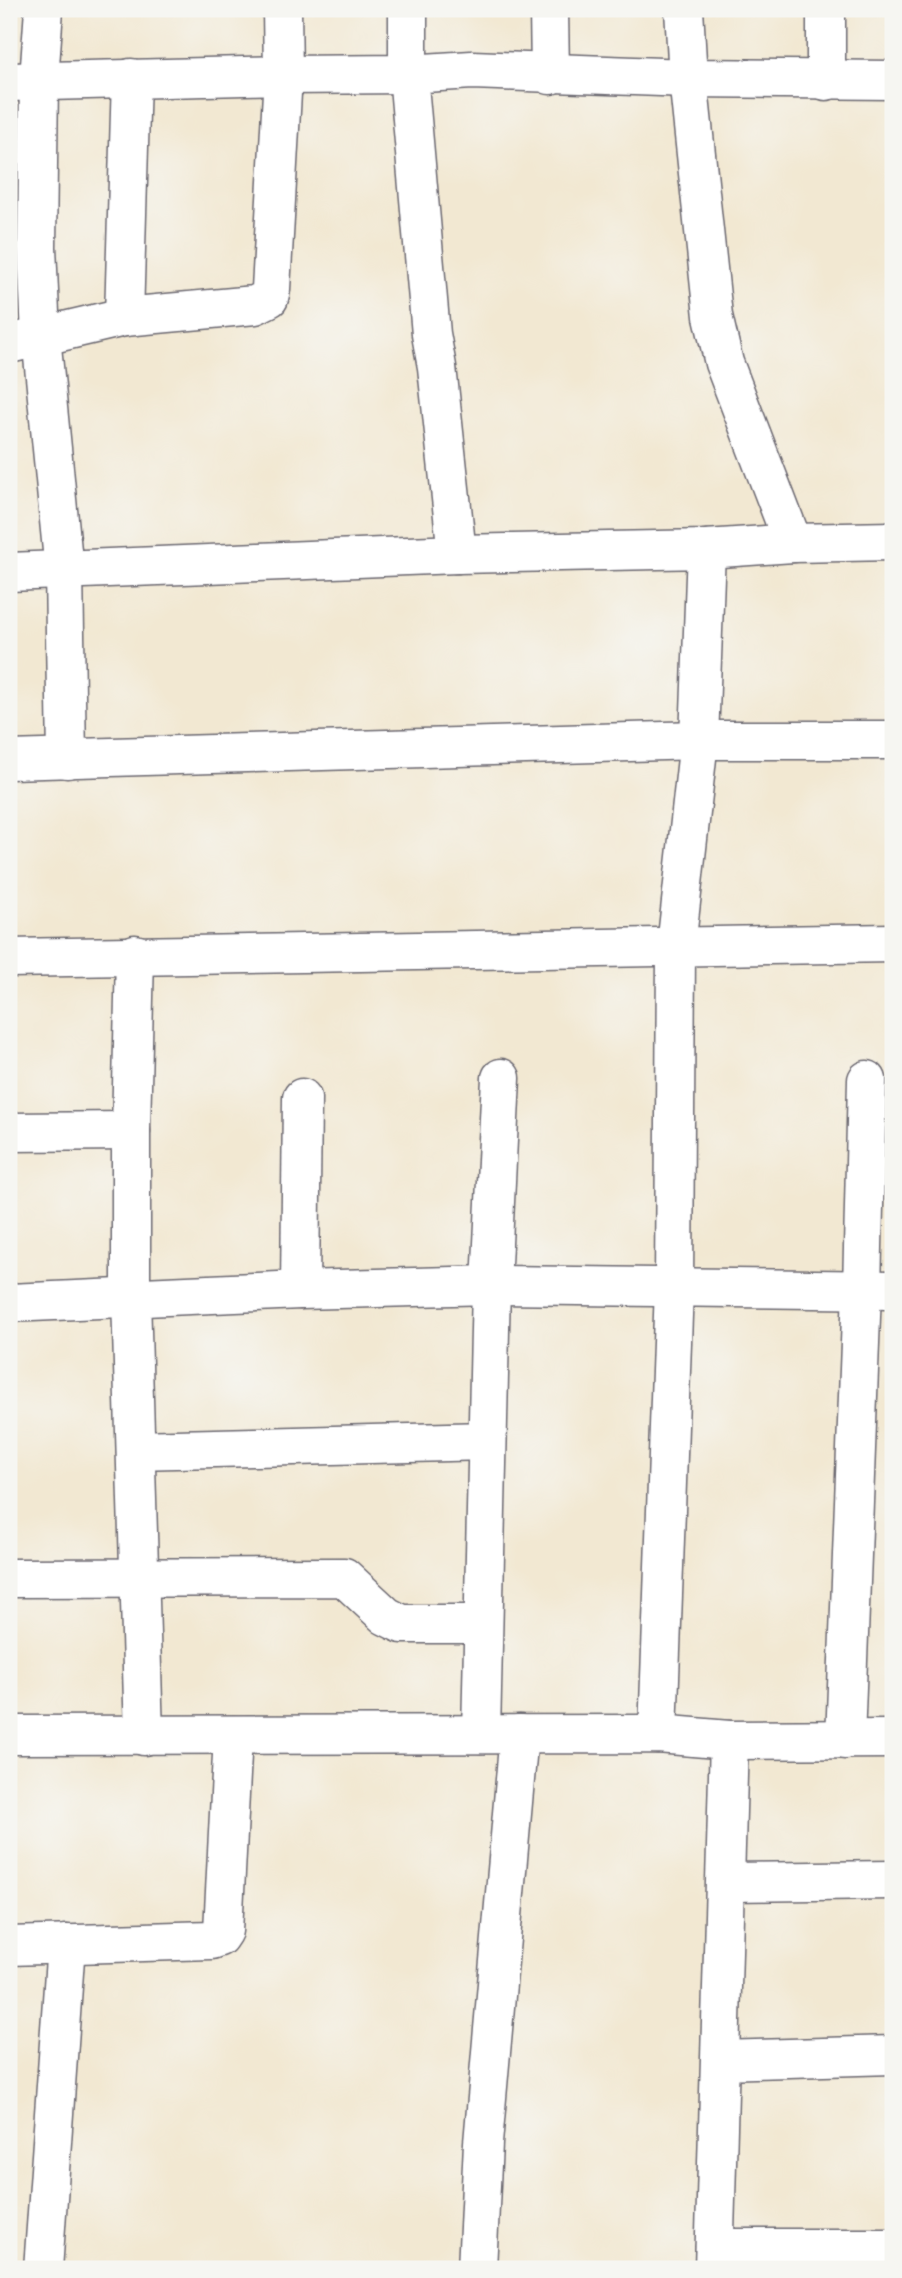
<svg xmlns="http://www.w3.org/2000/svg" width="902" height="2278" font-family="Dekko,sans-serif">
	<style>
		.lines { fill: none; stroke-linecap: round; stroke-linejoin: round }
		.minor-casing { stroke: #6b6770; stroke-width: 41 }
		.minor { stroke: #fff; stroke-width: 38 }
	</style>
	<rect width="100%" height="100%" fill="#f6f6f2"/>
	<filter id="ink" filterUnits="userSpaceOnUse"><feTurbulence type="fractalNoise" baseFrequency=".0143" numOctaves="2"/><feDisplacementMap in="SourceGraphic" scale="14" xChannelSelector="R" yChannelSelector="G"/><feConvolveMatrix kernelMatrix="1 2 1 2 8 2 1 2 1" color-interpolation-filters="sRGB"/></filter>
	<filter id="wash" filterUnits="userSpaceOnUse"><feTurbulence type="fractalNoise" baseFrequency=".00686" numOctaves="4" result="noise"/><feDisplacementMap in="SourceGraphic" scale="28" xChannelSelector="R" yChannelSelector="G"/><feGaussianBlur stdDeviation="1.57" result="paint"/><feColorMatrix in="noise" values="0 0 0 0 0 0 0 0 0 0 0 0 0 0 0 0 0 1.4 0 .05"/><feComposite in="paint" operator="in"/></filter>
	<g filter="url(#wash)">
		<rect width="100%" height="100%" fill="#f2e8d2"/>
	</g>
	<g filter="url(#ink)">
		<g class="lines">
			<g class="minor-casing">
				<g id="minor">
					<path d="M44,9l-5,71 -2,167 4,89 23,235 3,188"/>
					<path d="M408,9v65l23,260 6,33 20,187"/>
					<path d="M549,9l1,66"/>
					<path d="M684,9l4,69 25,238 11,47 69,180"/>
					<path d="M826,81v-72"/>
					<path d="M9,82l274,-7 125,-1 64,-4 216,8 205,2"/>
					<path d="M124,317l7,-239"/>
					<path d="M9,344l115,-27 131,-12 14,-7 2,-9 12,-214 -1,-66"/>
					<path d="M9,572l448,-18 249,-5 87,-6 100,-2"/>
					<path d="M9,760l690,-20h194"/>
					<path d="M135,954l-4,177v166l13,439"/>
					<path d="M9,958l884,-15"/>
					<path d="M9,1132l122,-1"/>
					<path d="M300,1290l2,-192"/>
					<path d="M9,1303l291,-13 191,-5 402,5"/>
					<path d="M136,1450l351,-9"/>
					<path d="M9,1578l335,-1 42,39 16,8h80"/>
					<path d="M481,1734l10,-449 10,-207"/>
					<path d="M658,1734l16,-447 2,-340 23,-207 7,-191"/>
					<path d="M9,1735l649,-1 71,6 164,-1"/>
					<path d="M845,1740l17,-450 5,-210"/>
					<path d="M726,1882l167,-2"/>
					<path d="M9,1946l202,-6 8,-3 4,-6 10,-196"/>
					<path d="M721,2060l172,-5"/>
					<path d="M715,2248h178"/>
					<path d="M43,2269l23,-325"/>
					<path d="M477,2269l6,-126 36,-409"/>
					<path d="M714,2269l15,-529"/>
				</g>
			</g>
			<use href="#minor" class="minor"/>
		</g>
	</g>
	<rect width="902" height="2278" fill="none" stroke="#f6f6f2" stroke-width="35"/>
</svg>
